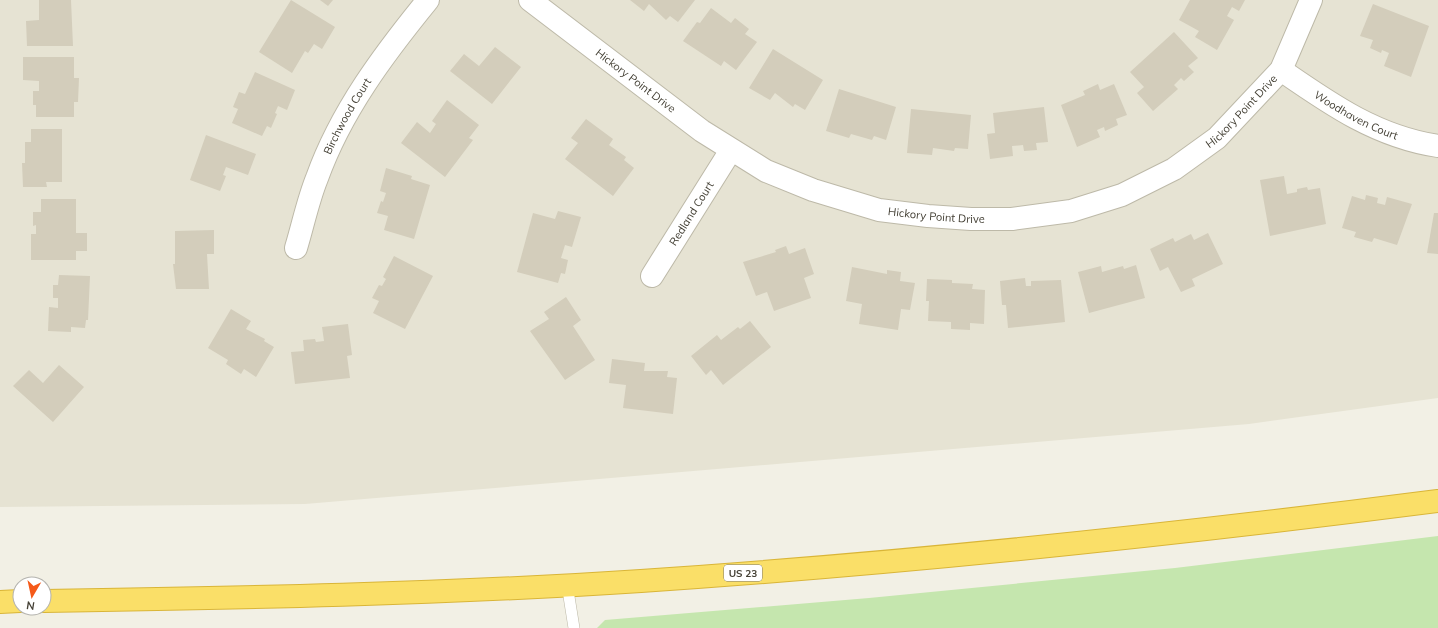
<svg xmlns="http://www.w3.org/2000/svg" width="1438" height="628" font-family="Mulish,sans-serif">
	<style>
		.residential { fill: #e6e3d3 }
		.green { fill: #c5e6ae }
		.building { fill: #d3cdbb }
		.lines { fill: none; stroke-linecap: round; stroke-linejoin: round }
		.lane-casing { stroke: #bdb9a8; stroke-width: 12 }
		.street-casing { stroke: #bdb9a8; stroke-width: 24 }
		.highway-casing { stroke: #d9b538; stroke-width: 24 }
		.lane { stroke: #fff; stroke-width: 11 }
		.street { stroke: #fff; stroke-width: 22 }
		.highway { stroke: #fadf68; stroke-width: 22 }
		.labels { text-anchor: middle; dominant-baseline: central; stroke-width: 3.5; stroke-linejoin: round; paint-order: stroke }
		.shield { fill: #fff; stroke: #7c7972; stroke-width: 1 }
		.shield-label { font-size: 10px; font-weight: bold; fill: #444035 }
		.street-label { font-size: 11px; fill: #444035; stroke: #fff }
	</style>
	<rect width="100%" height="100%" fill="#f2f0e5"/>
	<path class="residential" d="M0,0h1438v398l-189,26 -944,80 -305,3z"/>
	<path class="green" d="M1438,536v92h-841l8,-8 264,-22 306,-30z"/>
	<g class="building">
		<path d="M39,0h32l2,46h-46l-1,-25 13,-1z"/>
		<path d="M291,0l44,27 -13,22 -8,-5 -6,9 -3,-2 -13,22 -33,-21z"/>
		<path d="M320,0h13l-5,6z"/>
		<path d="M630,0h65l-17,22 -8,-6 -4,4 -17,-16 -5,7z"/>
		<path d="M1190,0h55l-6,11 -7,-4 -5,9 7,4 -17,30 -22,-13 4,-6 -20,-11z"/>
		<path d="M1373,4l56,22 -18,51 -27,-11 5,-13 -7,-3 -1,3 -11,-5 3,-8 -13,-4z"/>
		<path d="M711,8l20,15 4,-5 14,11 -4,5 12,8 -21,28 -12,-9 -3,5 -38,-25 14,-19 3,1z"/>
		<path d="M1174,32l24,26 -10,8 6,6 -10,9 -3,-3 -7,7 4,4 -25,22 -16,-18 7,-6 -14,-15z"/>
		<path d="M495,47l26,20 -29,37 -42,-33 14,-17 15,12z"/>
		<path d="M773,49l50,31 -18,30 -10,-6 -2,3 -18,-14 -5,7 -21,-12z"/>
		<path d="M23,57h51v21h5l-1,24h-4v15h-38v-12h-3v-14h6v-10l-16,-1z"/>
		<path d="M255,72l40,18 -8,20 -9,-4 -3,7 2,1 -6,14 -4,-2 -5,10 -30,-13 6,-14 -5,-2 6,-15 6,2z"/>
		<path d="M1098,84l2,6 14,-6 13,31 -11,4 2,6 -13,6 -1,-4 -7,3 3,7 -23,10 -16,-42 24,-10 -2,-4z"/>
		<path d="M839,89l57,18 -10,33 -12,-4 -2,4 -21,-6 -2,4 -23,-7z"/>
		<path d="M447,100l32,25 -10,13 4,2 -28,37 -44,-34 16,-21 13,11 6,-9 -4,-3z"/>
		<path d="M1044,107l4,35 -12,1 1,7 -13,1 -1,-6 -11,1 1,10 -23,3 -3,-25 8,-1 -2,-20z"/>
		<path d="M911,109l60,6 -3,34 -13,-1 -1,3 -21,-3 -1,7 -25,-2z"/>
		<path d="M586,119l27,20 -4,6 17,12 -2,3 10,8 -21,28 -48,-37 13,-16 -7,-5z"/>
		<path d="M31,129h31v53h-16l1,5h-24l-1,-24h3v-21h6z"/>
		<path d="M206,135l50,19 -8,21 -22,-8 -3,8 3,1 -6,15 -30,-11z"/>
		<path d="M386,168l26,8 -1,3 19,6 -16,54 -30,-9 4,-14 -11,-3 4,-12 2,1 3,-9 -6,-2z"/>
		<path d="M1284,176l3,18 10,-2v-3l10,-2 1,3 12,-2 6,36 -56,12 -10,-56z"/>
		<path d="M1366,195l12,3 -1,5 8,2 2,-8 25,7 -15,41 -23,-7 -2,4 -18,-5 2,-5 -14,-4 10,-32 13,4z"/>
		<path d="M41,199h35v34h11v18h-11v9h-45v-26h5v-9l-3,1v-14h8z"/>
		<path d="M558,211l23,6 -9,30 -7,-2 -4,13 7,2 -3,14 -4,-1 -3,10 -41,-11 16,-59 22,6z"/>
		<path d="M1434,213h4v41l-11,-1z"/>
		<path d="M214,230v24h-7l2,35h-33l-3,-25h2v-33z"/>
		<path d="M1208,233l15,31 -31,15 3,7 -14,6 -13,-25 -8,4 -10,-22 23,-11 2,4 16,-8 3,6z"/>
		<path d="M786,246l3,8 16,-6 9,26 -10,4 7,20 -37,13 -7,-19 -11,4 -13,-34 33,-10 -1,-2z"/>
		<path d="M394,256l39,20 -28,53 -32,-16 6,-12 -7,-3 7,-13 3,1 4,-7 -3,-2z"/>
		<path d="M1136,265l9,33 -56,15 -11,-41 23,-6 1,6 21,-6 1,3z"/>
		<path d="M852,267l35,7v-4l14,2 -1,9 15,2 -5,27 -9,-1 -3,21 -39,-6 3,-20 -16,-3z"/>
		<path d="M59,275l31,1 -2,44h-2l-1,8 -14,-1v5l-23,-1 1,-24 9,1v-10h-5v-13h5z"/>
		<path d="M1025,278l1,8h5v-5l30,-1 4,42 -57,6 -2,-23h-4l-2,-24z"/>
		<path d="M927,279l25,1v3l21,1 -1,5 13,1 -1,34 -14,-1v7l-19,-1v-7l-23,-1 1,-20h-3z"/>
		<path d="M566,297l15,23 -8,6 22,34 -30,20 -35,-49 19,-12 -5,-7z"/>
		<path d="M231,309l20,12 -5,8 19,10 -1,2 10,6 -18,30 -12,-8 -3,5 -15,-10 2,-4 -20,-12z"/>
		<path d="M750,321l21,26 -48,38 -12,-15 -5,5 -15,-19 26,-21 4,5 17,-13 2,2z"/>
		<path d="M348,324l4,31 -5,1 3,22 -55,6 -4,-32 13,-1 -1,-11 12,-1 1,3 8,-1 -2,-14z"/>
		<path d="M612,359l33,4 -1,8h24l-1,6 10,1 -4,36 -50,-6 3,-23 -17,-2z"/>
		<path d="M59,365l25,22 -31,35 -40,-36 16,-16 14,13z"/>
	</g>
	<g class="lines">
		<g class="lane-casing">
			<path id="lane" d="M567,584l7,44"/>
		</g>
		<g class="street-casing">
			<g id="street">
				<path id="s1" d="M530,0l172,131 64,40 47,19 66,20 49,6 43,3h41l59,-8 51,-16 52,-26 43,-31 64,-68 30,-70"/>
				<path id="s2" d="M1281,70c49,34 96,67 157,76"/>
				<path id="s3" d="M296,248c7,-23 12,-48 21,-70 24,-67 67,-124 111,-178"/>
				<path id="s4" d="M652,276l79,-126"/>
			</g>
		</g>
		<g class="highway-casing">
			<g id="highway">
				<path d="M44,601c199,-3 398,-7 597,-20 267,-18 532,-46 797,-80"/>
				<path d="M0,602l20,-1"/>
			</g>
		</g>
		<use href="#lane" class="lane"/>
		<use href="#street" class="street"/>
		<use href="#highway" class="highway"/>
	</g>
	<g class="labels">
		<rect class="shield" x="724" y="565" width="38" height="16" rx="3"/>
		<g class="shield-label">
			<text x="743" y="573">US 23</text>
		</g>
		<g class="street-label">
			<text stroke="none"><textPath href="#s1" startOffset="133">Hickory Point Drive</textPath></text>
			<text stroke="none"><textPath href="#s1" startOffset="805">Hickory Point Drive</textPath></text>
			<text stroke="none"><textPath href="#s2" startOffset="88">Woodhaven Court</textPath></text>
			<text stroke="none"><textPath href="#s3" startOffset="142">Birchwood Court</textPath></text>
			<text stroke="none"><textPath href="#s4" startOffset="74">Redland Court</textPath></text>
			<text stroke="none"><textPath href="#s1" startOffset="469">Hickory Point Drive</textPath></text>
		</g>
	</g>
	<g transform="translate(32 596) rotate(189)"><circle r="19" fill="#ffffff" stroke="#b4b3ae"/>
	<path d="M0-3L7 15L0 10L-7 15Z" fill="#f55a19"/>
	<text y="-6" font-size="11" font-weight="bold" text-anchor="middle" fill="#444035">N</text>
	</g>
</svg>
